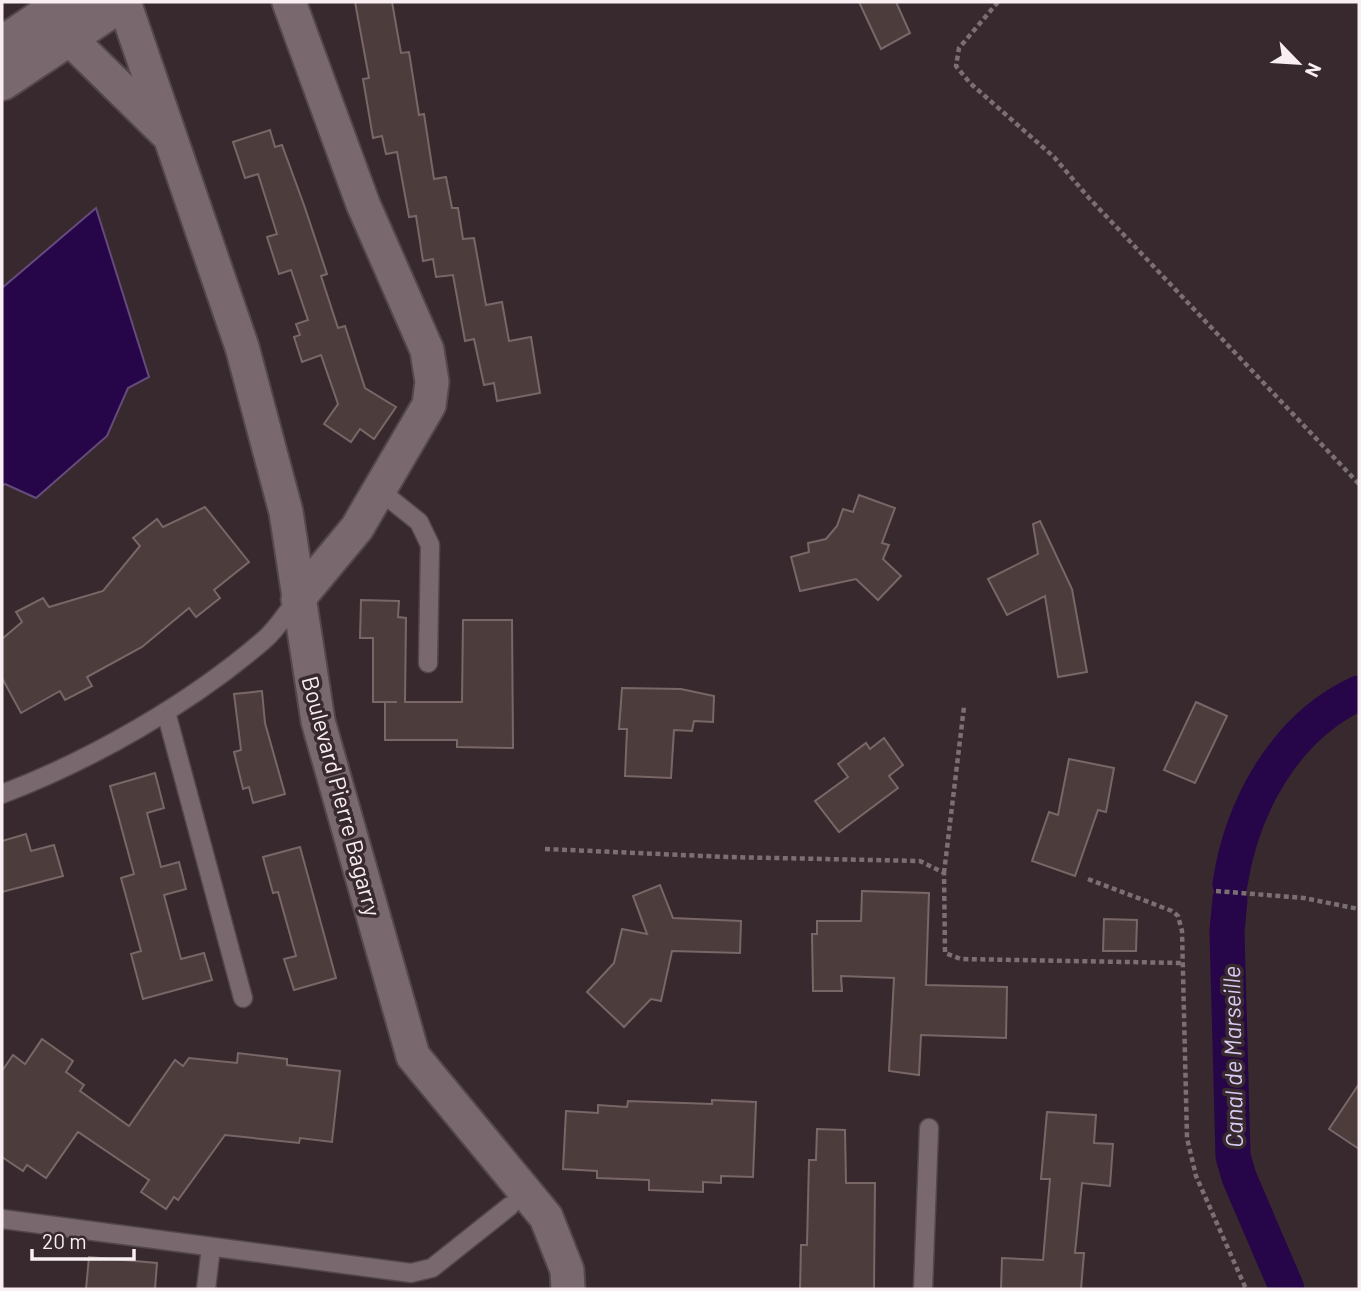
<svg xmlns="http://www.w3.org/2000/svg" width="1361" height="1291" font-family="Barlow,sans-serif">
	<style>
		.water { fill: #260548; stroke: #654b7b; stroke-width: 2 }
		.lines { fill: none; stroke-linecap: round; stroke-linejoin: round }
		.canal { stroke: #260548; stroke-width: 35 }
		.building { fill: #4c3d3c; stroke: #786766; stroke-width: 2 }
		.service-casing { stroke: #53474c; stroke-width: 21 }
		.minor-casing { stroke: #53474c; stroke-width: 37 }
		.tertiary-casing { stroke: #53474c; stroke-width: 42 }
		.path { stroke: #7c6f74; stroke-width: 4.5; stroke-dasharray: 5 3.5; stroke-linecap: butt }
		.service { stroke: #79696f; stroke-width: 18 }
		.minor { stroke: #79696f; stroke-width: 33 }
		.tertiary { stroke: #79696f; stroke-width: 38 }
		.labels { text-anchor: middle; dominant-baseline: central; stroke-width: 7; stroke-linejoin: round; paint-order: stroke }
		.street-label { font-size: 23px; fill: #f9eff3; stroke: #37292e }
		.water-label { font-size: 24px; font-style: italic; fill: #d8ccf4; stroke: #37292e }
	</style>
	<rect width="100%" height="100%" fill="#37292e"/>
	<path class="water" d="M96,208l53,169 -21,11 -21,48 -71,62 -31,-14 -3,2v-198z"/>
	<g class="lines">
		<g class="canal">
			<path d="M1230,884c12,-78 55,-157 129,-191"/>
			<path d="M1230,899l-3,32 6,225 6,21 48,112"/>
		</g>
	</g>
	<g class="building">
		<path d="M355,2h37l9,51 8,-1 10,63 5,-1 10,65 12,-2 6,31h6l5,31 11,-1 12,67 16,-3 7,39 22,-4 9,56 -43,8 -3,-18 -10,2 -10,-46 -9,2 -12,-66 -17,2 -3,-18 -10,2 -7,-45 -7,1 -12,-65 -11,2 -4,-18 -9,2 -10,-59 6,-1z"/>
		<path d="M859,2h37l14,31 -29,16z"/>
		<path d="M270,130l5,17 7,-2 22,60 23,69 -6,2 17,52 7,-2 20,62 31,19 -22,32 -14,-10 -9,13 -27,-18 14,-20 -17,-49 -19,7 -8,-25 6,-2 -4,-11 12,-4 -17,-50 -12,4 -12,-37 10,-3 -19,-60 -13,4 -12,-36z"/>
		<path d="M859,495l36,13 -13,35 7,2 -6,14 18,17 -23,24 -22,-21 -56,12 -9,-34 18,-5 -1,-9 18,-4 11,-13 6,-17 10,3z"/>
		<path d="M205,507l44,55 -35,28 6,8 -24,19 -7,-9 -47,39 -55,30 5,9 -27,14 -5,-9 -39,22 -19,-35v-39l20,-17 -6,-10 27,-14 6,9 54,-16 37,-45 -7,-8 24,-19 6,8z"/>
		<path d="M1040,521l32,68 15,83 -29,5 -13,-81 -38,19 -19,-36 50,-25 -5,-30z"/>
		<path d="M361,600l38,1 -1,16 8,1 -1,84h57l1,-82h49l1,128 -56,-1v-7h-72v-38h12h-24v-64h-13z"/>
		<path d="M622,688l59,1 33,7 -1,26 -19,-1 -2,10 -18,-1 -3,48 -46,-2 2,-47h-8z"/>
		<path d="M262,691l3,32 20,71 -32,9 -4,-16 -6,2 -9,-37 7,-2 -7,-56z"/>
		<path d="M1196,702l31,14 -32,67 -31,-13z"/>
		<path d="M884,738l19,27 -14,11 9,12 -59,44 -24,-31 33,-24 -10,-13 28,-21 4,6z"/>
		<path d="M1069,759l45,9 -8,44 -8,-2 -23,66 -43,-15 17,-49 9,3z"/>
		<path d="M155,773l9,35 -17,5 14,54 18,-5 7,27 -22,6 17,64 23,-6 8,27 -69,19 -12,-45 10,-3 -20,-73 13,-4 -24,-88z"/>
		<path d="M26,834l5,17 23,-6 9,31 -61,16v-51z"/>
		<path d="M300,847l36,131 -42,12 -10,-31 12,-3 -18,-64 -5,1 -10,-36z"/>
		<path d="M660,885l13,33 68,3 -1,32 -68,-2 -11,50 -10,-2 -27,28 -37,-35 27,-29 8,-34 25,5 -14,-38z"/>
		<path d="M862,891l67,2 -3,92 81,2 -1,51 -85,-3 -2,40 -30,-4 5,-93 -53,-2 1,15h-29l-1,-57h5v-13h44z"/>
		<path d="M1104,919l33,1 -1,31h-33z"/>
		<path d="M42,1039l31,22 -7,11 18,13 -4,6 49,35 46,-66 8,6 6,-8 48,5 1,-10 49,6v6l53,6 -8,71 -32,-4 -1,5 -74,-8 -47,65 -4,-3 -8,12 -25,-17 8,-12 -71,-48 -32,46 -19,-13 -4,6 -21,-14v-86l11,-16 12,9z"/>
		<path d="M1359,1084v65l-30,-20z"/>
		<path d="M712,1100l44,2 -3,75 -32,-1v7l-18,-1v10l-54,-2v-10l-52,-2v-7l-34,-2 3,-58 32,2v-8l29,2 1,-6 84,3z"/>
		<path d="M1047,1112l49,3 -2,28 19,1 -3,42 -28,-3 -7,70h9l-3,36h-80l1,-31 41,2 7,-81h-9z"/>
		<path d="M817,1129l28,1 1,53h29l-1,106h-74l1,-44h6l2,-85h7z"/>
		<path d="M89,1257l68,6 -2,26h-69z"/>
	</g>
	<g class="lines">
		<g class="service-casing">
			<g id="service">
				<path d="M379,490l40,32 11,23 -2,118"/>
				<path d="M166,712l77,286"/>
				<path d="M2,794c90,-34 189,-91 262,-154 13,-11 23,-28 34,-41"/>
				<path d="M2,1219l409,54 21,-5 78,-62"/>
				<path d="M206,1289l5,-42"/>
				<path d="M923,1289l6,-161"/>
			</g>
		</g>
		<g class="minor-casing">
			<g id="minor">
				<path d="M124,2l118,345 44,165 32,209 95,335 133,161 21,53 1,19"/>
				<path d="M289,2l74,202 64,146 5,32 -3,23 -72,123 -59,71"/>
				<path d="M55,17l13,20 97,95"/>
			</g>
		</g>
		<g class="tertiary-casing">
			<g id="tertiary">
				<path d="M2,46l65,-44"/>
				<path d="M2,81l119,-79"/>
			</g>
		</g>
		<g class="path">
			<path d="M998,2l-39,46 -3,18 14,17 84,74 35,41 270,286"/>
			<path d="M545,849l182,8 193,4 24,12 1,80 16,6 221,4"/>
			<path d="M944,873l20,-166"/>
			<path d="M1088,879l84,32 6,5 4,15 5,207 9,38 50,113"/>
			<path d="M1216,891l88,7 55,11"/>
		</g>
		<use href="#service" class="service"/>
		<use href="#minor" class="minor"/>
		<use href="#tertiary" class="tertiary"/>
	</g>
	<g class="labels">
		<g class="street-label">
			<text transform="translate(342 796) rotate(75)">Boulevard Pierre Bagarry</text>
		</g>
		<g class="water-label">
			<text transform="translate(1232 1057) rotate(-91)">Canal de Marseille</text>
		</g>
	</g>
	<rect width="1361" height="1291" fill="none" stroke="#f9eff3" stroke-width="7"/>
	<g transform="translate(1298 63) rotate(115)" stroke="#37292e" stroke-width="5" paint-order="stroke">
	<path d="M0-5L12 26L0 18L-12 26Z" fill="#f9eff3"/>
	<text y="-10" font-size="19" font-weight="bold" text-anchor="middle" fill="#f9eff3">N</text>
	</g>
	<path d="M32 1249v10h102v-10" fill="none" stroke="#f9eff3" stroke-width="3.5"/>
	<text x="42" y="1249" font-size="21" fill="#f9eff3" stroke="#37292e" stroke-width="5" paint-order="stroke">20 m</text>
</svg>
